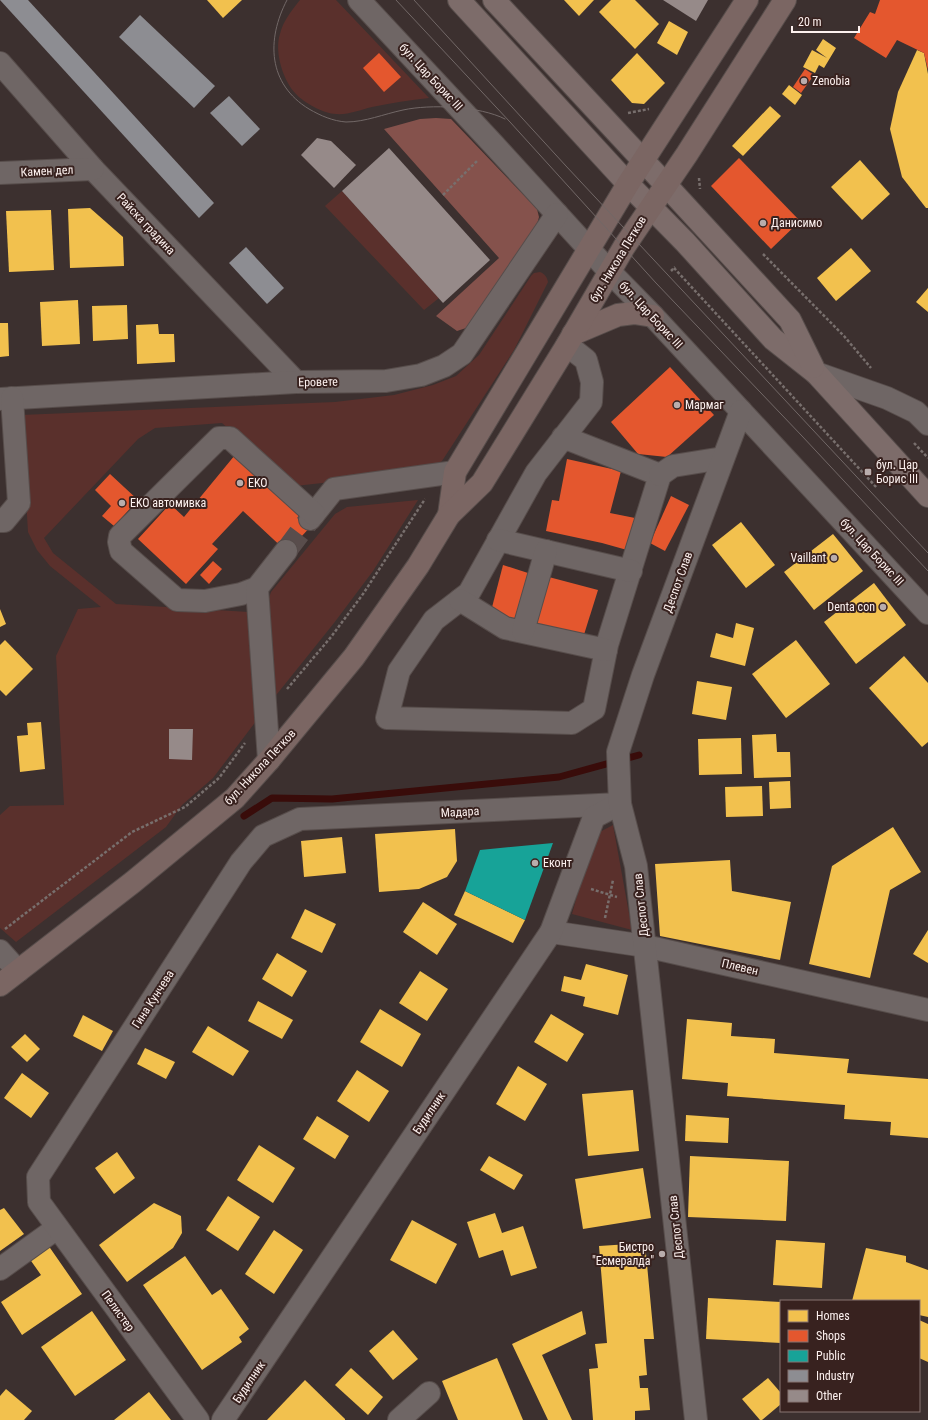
<svg xmlns="http://www.w3.org/2000/svg" width="928" height="1420" font-family="'Roboto Condensed',sans-serif">
	<style>
		.green { fill: #5a302c }
		.forest { fill: #85524c }
		.homes { fill: #f2c14e }
		.shops { fill: #e4572e }
		.public { fill: #17a398 }
		.industry { fill: #8d8d92 }
		.lines { fill: none; stroke-linecap: round; stroke-linejoin: round }
		.stream { stroke: #390c0a; stroke-width: 7 }
		.building { fill: #968a89 }
		.minor-tunnel { stroke: #594d4c; stroke-width: 22; stroke-dasharray: 22 11; stroke-linecap: butt }
		.minor-casing { stroke: #574d4b; stroke-width: 24 }
		.major-casing { stroke: #574d4b; stroke-width: 24 }
		.highway-casing { stroke: #574d4b; stroke-width: 24 }
		.path { stroke: #786f6d; stroke-width: 2.5; stroke-dasharray: 3 2; stroke-linecap: butt }
		.minor { stroke: #6f6665; stroke-width: 22 }
		.major { stroke: #7d6c6a; stroke-width: 22 }
		.highway { stroke: #7b6663; stroke-width: 22 }
		.tram { stroke: #726867; stroke-width: 1 }
		.poi-dot { fill: #b9adac; stroke: #38221f; stroke-width: 1.5 }
		.labels { text-anchor: middle; dominant-baseline: central; stroke-width: 4; stroke-linejoin: round; paint-order: stroke }
		.street-label { font-size: 12px; fill: #fdf1ef; stroke: #38221f }
		.poi-label { font-size: 12px; fill: #fdf1ef; stroke: #38221f; text-anchor: start }
	</style>
	<rect width="100%" height="100%" fill="#3c302f"/>
	<g class="green">
		<path d="M300,0h36l93,98c-19,2 -38,5 -57,9 -12,3 -24,8 -36,7 -12,0 -33,-12 -40,-20 -13,-13 -22,-43 -16,-60 3,-13 12,-24 20,-34z"/>
		<path d="M342,191l97,107 -15,12 -99,-104z"/>
		<path d="M540,272c5,2 7,5 8,10l-34,68 -72,111 -14,9 -14,3 -119,13 -73,-63 -67,5 -17,11 -94,99 9,15 63,51 133,8 8,108 -44,58 -31,27 -16,22 -150,115 -16,-14v-113l10,-9 54,-1 -8,-149 22,-47 23,-2 -51,-41 -13,-16 -9,-18 -7,-117 314,-13 59,-7 39,-10 23,-9 23,-21 52,-79 3,-3z"/>
		<path d="M418,500l-45,71 -39,52 -61,76 -5,-98 3,-9 64,-78 12,-7z"/>
		<path d="M613,825l19,105 -60,-16 22,-79z"/>
	</g>
	<path class="forest" d="M436,118l15,1 86,90 2,8 -3,11 -67,99 -12,4 -21,-15 63,-58 -115,-129 36,-10z"/>
	<g class="homes">
		<path d="M207,0h35l-19,18z"/>
		<path d="M564,0h30l-15,16z"/>
		<path d="M611,0h24l24,24 -24,25 -36,-37z"/>
		<path d="M669,21l19,11 -11,23 -20,-12z"/>
		<path d="M823,39l13,9 -12,20 -5,-3 -4,8 -12,-6 9,-17 15,8 -11,-8z"/>
		<path d="M917,50l7,3 4,21v134h-2l-24,-31 -12,-48 8,-37z"/>
		<path d="M637,53l28,30 -21,21 -12,-1 -21,-23z"/>
		<path d="M789,85l13,10 -7,10 -13,-11z"/>
		<path d="M770,106l11,10 -38,40 -11,-10z"/>
		<path d="M860,160l30,34 -28,26 -31,-33z"/>
		<path d="M90,208l33,29 1,29 -54,2 -2,-59z"/>
		<path d="M51,210l3,60 -45,2 -3,-61z"/>
		<path d="M851,248l20,23 -35,30 -19,-23z"/>
		<path d="M928,288v24l-12,-10z"/>
		<path d="M78,300l2,44 -38,2 -2,-44z"/>
		<path d="M127,305l1,34 -35,2 -1,-35z"/>
		<path d="M0,323h8l1,33 -9,1z"/>
		<path d="M158,324l1,10h15l1,28 -38,2 -1,-39z"/>
		<path d="M741,522l34,43 -29,23 -34,-43z"/>
		<path d="M833,534l30,37 -49,39 -30,-38z"/>
		<path d="M874,583l32,42 -50,39 -32,-42z"/>
		<path d="M0,609l6,15 -6,3z"/>
		<path d="M736,623l18,5 -9,38 -35,-9 6,-24 17,5z"/>
		<path d="M5,640l28,29 -27,27 -6,-6v-45z"/>
		<path d="M796,640l34,44 -44,34 -34,-44z"/>
		<path d="M904,656l24,27v59l-6,5 -53,-59z"/>
		<path d="M697,681l35,6 -6,33 -34,-6z"/>
		<path d="M41,722l4,47 -25,3 -3,-36 11,-1 -1,-12z"/>
		<path d="M776,734l1,18h13l1,25 -37,1 -2,-43z"/>
		<path d="M741,738l1,36 -43,1 -1,-36z"/>
		<path d="M790,781l1,27 -21,1 -1,-27z"/>
		<path d="M762,786l1,30 -37,1 -1,-30z"/>
		<path d="M893,827l28,45 -31,18 -20,88 -61,-14 23,-98z"/>
		<path d="M455,829l2,32 -10,16 -28,12 -40,3 -4,-58z"/>
		<path d="M342,837l4,36 -42,4 -3,-36z"/>
		<path d="M730,860l2,31 59,11 -11,58 -120,-24 -5,-72z"/>
		<path d="M465,891l60,29 -12,23 -59,-28z"/>
		<path d="M423,902l34,22 -20,31 -34,-23z"/>
		<path d="M305,909l31,15 -14,29 -31,-15z"/>
		<path d="M928,930v33l-15,-9z"/>
		<path d="M277,953l30,18 -15,26 -30,-18z"/>
		<path d="M586,964l42,11 -10,40 -35,-9 2,-9 -24,-6 3,-15 17,4z"/>
		<path d="M420,971l28,18 -21,32 -28,-18z"/>
		<path d="M258,1001l35,19 -11,19 -34,-18z"/>
		<path d="M380,1009l41,25 -19,33 -42,-25z"/>
		<path d="M551,1014l33,20 -17,28 -33,-20z"/>
		<path d="M83,1015l30,16 -11,20 -29,-15z"/>
		<path d="M687,1019l45,4 -1,13 44,3 -1,14 75,6 -2,14 81,6v59l-38,-3 1,-13 -47,-3 1,-14 -118,-9 1,-13 -46,-4z"/>
		<path d="M208,1026l41,25 -16,25 -41,-24z"/>
		<path d="M25,1034l15,15 -13,13 -16,-15z"/>
		<path d="M145,1048l30,14 -9,17 -29,-15z"/>
		<path d="M518,1066l29,18 -22,37 -29,-17z"/>
		<path d="M357,1070l32,21 -20,31 -32,-21z"/>
		<path d="M22,1073l27,20 -18,25 -27,-20z"/>
		<path d="M633,1090l6,61 -51,5 -6,-62z"/>
		<path d="M686,1115l43,3 -1,25 -43,-2z"/>
		<path d="M317,1116l32,20 -14,23 -32,-20z"/>
		<path d="M259,1145l36,23 -22,35 -36,-23z"/>
		<path d="M117,1152l18,26 -21,16 -19,-26z"/>
		<path d="M489,1156l34,19 -9,15 -34,-20z"/>
		<path d="M690,1156l99,5 -3,60 -98,-4z"/>
		<path d="M643,1168l8,50 -68,11 -8,-50z"/>
		<path d="M228,1196l32,21 -22,34 -32,-21z"/>
		<path d="M154,1203l27,13 1,17 -9,15 -46,34 -28,-37z"/>
		<path d="M4,1208l20,26 -24,17v-41z"/>
		<path d="M495,1213l7,20 21,-7 14,42 -26,8 -8,-26 -24,8 -12,-36z"/>
		<path d="M412,1220l45,24 -21,40 -46,-24z"/>
		<path d="M274,1230l29,20 -29,44 -29,-20z"/>
		<path d="M776,1240l49,3 -3,45 -49,-3z"/>
		<path d="M645,1243l9,96h-10l3,36 -8,1 1,12h8l2,22 -15,1v9h-42l-4,-51 9,-1 -3,-24 12,-1 -8,-97z"/>
		<path d="M48,1245l34,49 -60,41 -21,-33 40,-27 -12,-17z"/>
		<path d="M866,1248l40,8v6l22,8v47l-9,-2v-14h-67z"/>
		<path d="M185,1256l27,39 9,-6 28,40 -10,8 3,5 -40,28 -59,-85z"/>
		<path d="M708,1298l73,4v41l-75,-4z"/>
		<path d="M92,1311l34,49 -51,36 -34,-49z"/>
		<path d="M582,1311l4,23 -44,21 30,65h-24l-36,-76z"/>
		<path d="M919,1320l9,4v38l-9,-4z"/>
		<path d="M393,1330l25,29 -25,21 -24,-29z"/>
		<path d="M497,1358l26,62h-65l-16,-39z"/>
		<path d="M351,1368l32,29 -15,18 -33,-30z"/>
		<path d="M768,1378l13,15v11l-19,16h-2l-18,-21z"/>
		<path d="M305,1380l40,39v1h-78z"/>
		<path d="M6,1389l26,22 -8,9h-24v-24z"/>
		<path d="M149,1392l22,28h-57z"/>
	</g>
	<g class="shops">
		<path d="M880,0h48v70l-4,-17 -27,-13 -11,18 -32,-20 16,-26 5,2z"/>
		<path d="M379,53l22,24 -17,15 -21,-24z"/>
		<path d="M805,69l9,6 -13,18 -8,-6z"/>
		<path d="M739,158l61,63 -29,28 -60,-63z"/>
		<path d="M670,367l44,48 -47,42 -29,-3 -27,-32z"/>
		<path d="M235,455l79,68 -27,29 -44,-41 -31,33 6,5 -32,35 -48,-45 32,-35 14,13z"/>
		<path d="M567,459l54,12 -11,42 25,5 -8,32 -25,-7 -56,-12 6,-31 7,1z"/>
		<path d="M110,474l28,26 -24,26 -12,-10 9,-10 -16,-16z"/>
		<path d="M671,496l18,9 -24,46 -15,-8z"/>
		<path d="M213,561l9,8 -13,15 -9,-9z"/>
		<path d="M503,565l25,8 -14,49 -24,-7z"/>
		<path d="M545,576l53,14 -16,51 -50,-15z"/>
	</g>
	<path class="public" d="M553,843l-28,77 -60,-29 15,-41z"/>
	<g class="industry">
		<path d="M0,0h28l186,203 -15,15z"/>
		<path d="M140,15l75,71 -21,22 -75,-71z"/>
		<path d="M229,96l31,33 -18,17 -32,-33z"/>
		<path d="M246,247l38,41 -17,16 -38,-41z"/>
	</g>
	<g class="lines">
		<path class="stream" d="M244,816l28,-18 60,1 227,-22 80,-22"/>
	</g>
	<g class="building">
		<path d="M663,0h45l-12,21z"/>
		<path d="M317,138l14,3 25,24 -22,23 -33,-33z"/>
		<path d="M389,148l101,112 -47,43 -101,-112z"/>
		<path d="M169,729h24l-1,31 -23,-1z"/>
	</g>
	<g class="lines">
		<path class="minor-tunnel" d="M286,551l24,-32"/>
		<g class="minor-casing">
			<g id="minor">
				<path d="M359,0l135,145 115,126 44,45 275,297"/>
				<path d="M0,63l93,106 203,213"/>
				<path d="M0,173l93,-4"/>
				<path d="M816,373l71,25 29,14 12,12"/>
				<path d="M0,399l296,-17 90,-1 35,-6 23,-9 18,-12 95,-140"/>
				<path d="M563,437l97,38 -53,170 -13,64 -22,14 -185,-5 12,-47 35,-51 35,-27 67,-120 55,-71 1,-20 -6,-22 -19,-15"/>
				<path d="M660,475l13,-9 50,-8"/>
				<path d="M310,519l24,-30 121,-17"/>
				<path d="M0,521h4l15,-18 -7,-105"/>
				<path d="M498,540l133,31"/>
				<path d="M257,588l-16,6 -36,7 -28,-1 -56,-49 -2,-9 1,-6 99,-98h11l84,76"/>
				<path d="M460,600l45,28 101,22"/>
				<path d="M523,631l23,-80"/>
				<path d="M269,760l-12,-172 29,-37"/>
				<path d="M551,932l94,14 283,64"/>
				<path d="M0,951l18,20"/>
				<path d="M0,1269l57,-41"/>
				<path d="M198,1420l-159,-218 -1,-25 203,-315 22,-26 37,-17 320,-15"/>
				<path d="M223,1420l328,-488 43,-115 23,-12"/>
				<path d="M399,1420l30,-27"/>
				<path d="M696,1420l-60,-554 -16,-62 -2,-52 25,-77 98,-264"/>
			</g>
		</g>
		<g class="major-casing">
			<g id="major">
				<path d="M459,0l169,184 57,58 88,97 43,34 112,123"/>
				<path d="M494,0l171,184 125,136 23,47"/>
			</g>
		</g>
		<g class="highway-casing">
			<g id="highway">
				<path d="M573,334l45,-19 16,-2 19,3"/>
				<path d="M449,515l6,-43 173,-288 119,-184"/>
				<path d="M0,985l133,-103 102,-84 34,-38 85,-103 64,-91 31,-51 33,-32 85,-138 57,-98 63,-93 98,-154"/>
			</g>
		</g>
		<g class="path">
			<path d="M628,113l21,-4"/>
			<path d="M699,178l1,11"/>
			<path d="M443,195l35,-35"/>
			<path d="M763,254l81,82 27,32"/>
			<path d="M674,268l203,220"/>
			<path d="M671,271l4,-4"/>
			<path d="M914,443l14,15"/>
			<path d="M287,689l44,-52 32,-43 62,-95"/>
			<path d="M591,889l26,8"/>
			<path d="M605,918l8,-38"/>
			<path d="M5,929l127,-97 53,-25 34,-29 26,-35"/>
		</g>
		<use href="#minor" class="minor"/>
		<use href="#major" class="major"/>
		<use href="#highway" class="highway"/>
		<g class="tram">
			<path d="M287,0c-21,40 -19,84 22,109 12,7 24,12 37,13 19,0 38,-8 57,-12 27,-6 77,-4 102,9"/>
			<path d="M396,0l114,122 146,161 146,153 126,135"/>
			<path d="M414,0l152,166 362,387"/>
		</g>
	</g>
	<g class="poi-dot">
		<circle cx="804" cy="81" r="4"/>
		<circle cx="763" cy="223" r="4"/>
		<circle cx="677" cy="405" r="4"/>
		<rect x="864" y="468" width="8" height="8" rx="2"/>
		<circle cx="240" cy="483" r="4"/>
		<circle cx="122" cy="503" r="4"/>
		<circle cx="834" cy="558" r="4"/>
		<circle cx="883" cy="607" r="4"/>
		<circle cx="535" cy="863" r="4"/>
		<circle cx="662" cy="1254" r="4"/>
	</g>
	<g class="labels">
		<g class="street-label">
			<text transform="translate(431 77) rotate(47)">бул. Цар Борис III</text>
			<text transform="translate(47 171) rotate(-3)">Камен дел</text>
			<text transform="translate(146 224) rotate(47)">Райска градина</text>
			<text transform="translate(618 259) rotate(-59)">бул. Никола Петков</text>
			<text transform="translate(651 315) rotate(47)">бул. Цар Борис III</text>
			<text transform="translate(318 382) rotate(-1)">Еровете</text>
			<text transform="translate(872 552) rotate(47)">бул. Цар Борис III</text>
			<text transform="translate(678 582) rotate(-70)">Деспот Слав</text>
			<text transform="translate(260 767) rotate(-47)">бул. Никола Петков</text>
			<text transform="translate(460 812) rotate(-3)">Мадара</text>
			<text transform="translate(641 905) rotate(-96)">Деспот Слав</text>
			<text transform="translate(740 967) rotate(13)">Плевен</text>
			<text transform="translate(153 999) rotate(-57)">Гина Кунчева</text>
			<text transform="translate(429 1113) rotate(-56)">Будилник</text>
			<text transform="translate(676 1227) rotate(-96)">Деспот Слав</text>
			<text transform="translate(118 1311) rotate(54)">Пелистер</text>
			<text transform="translate(249 1382) rotate(-56)">Будилник</text>
		</g>
		<g class="poi-label">
			<text x="812" y="81">Zenobia</text>
			<text x="771" y="223">Данисимо</text>
			<text x="685" y="405">Мармаг</text>
			<text x="876" y="465">бул. Цар<tspan x="876" dy="14">Борис ІІІ</tspan></text>
			<text x="248" y="483">EKO</text>
			<text x="130" y="503">EKO автомивка</text>
			<text x="826" y="558" text-anchor="end">Vaillant</text>
			<text x="875" y="607" text-anchor="end">Denta con</text>
			<text x="543" y="863">Еконт</text>
			<text x="654" y="1247" text-anchor="end">Бистро<tspan x="654" dy="14">"Есмералда"</tspan></text>
		</g>
	</g>
	<rect x="780" y="1300" width="140" height="112" fill="#38221f" stroke="#877572"/>
	<rect x="788" y="1310" width="20" height="12" fill="#f2c14e" stroke="#877572"/>
	<text x="816" y="1320" font-size="12" fill="#fdf1ef">Homes</text>
	<rect x="788" y="1330" width="20" height="12" fill="#e4572e" stroke="#877572"/>
	<text x="816" y="1340" font-size="12" fill="#fdf1ef">Shops</text>
	<rect x="788" y="1350" width="20" height="12" fill="#17a398" stroke="#877572"/>
	<text x="816" y="1360" font-size="12" fill="#fdf1ef">Public</text>
	<rect x="788" y="1370" width="20" height="12" fill="#8d8d92" stroke="#877572"/>
	<text x="816" y="1380" font-size="12" fill="#fdf1ef">Industry</text>
	<rect x="788" y="1390" width="20" height="12" fill="#968a89" stroke="#877572"/>
	<text x="816" y="1400" font-size="12" fill="#fdf1ef">Other</text>
	<path d="M792 26v6h67v-6" fill="none" stroke="#fdf1ef" stroke-width="2"/>
	<text x="798" y="26" font-size="12" fill="#fdf1ef" stroke="#38221f" stroke-width="3" paint-order="stroke">20 m</text>
</svg>
